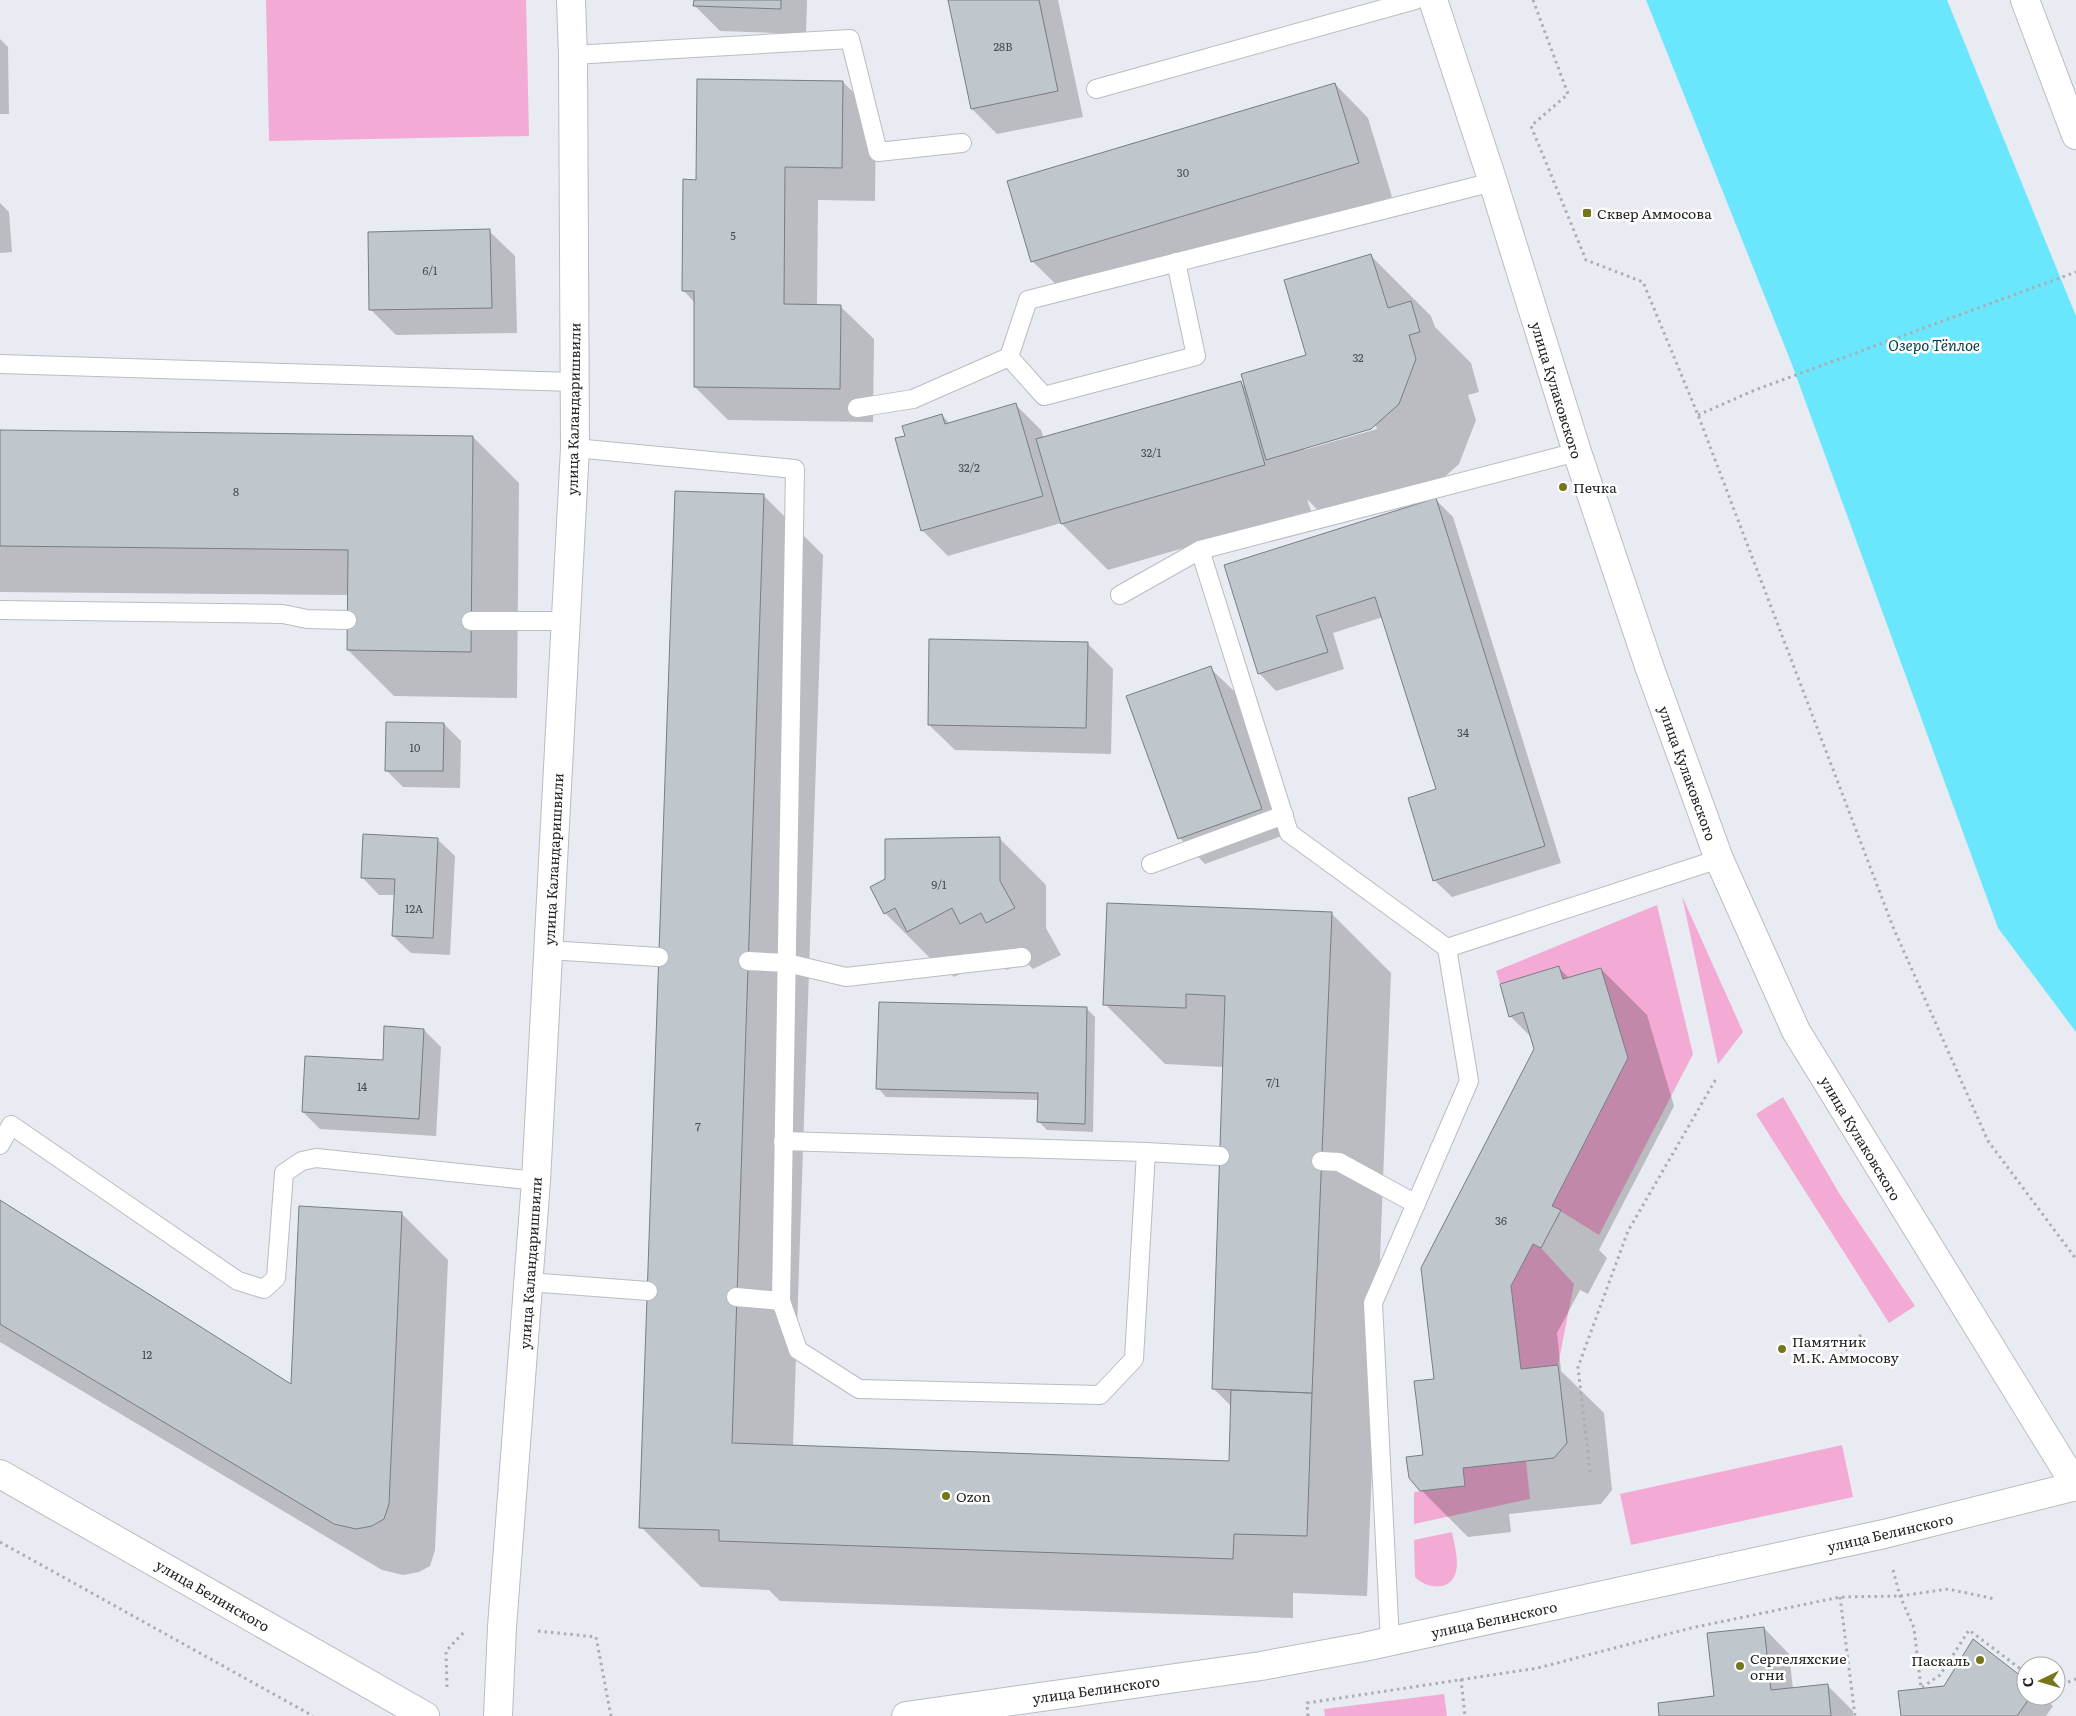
<svg xmlns="http://www.w3.org/2000/svg" width="2076" height="1716" font-family="Literata,serif">
	<style>
		.green { fill: #f3aad5 }
		.water { fill: #6ae7fc }
		.shadow { fill: #0003; fill-rule: evenodd }
		.building { fill: #bfc6cc; stroke: #777d83 }
		.lines { fill: none; stroke-linecap: round; stroke-linejoin: round }
		.lane-casing { stroke: #babbc3; stroke-width: 20 }
		.street-casing { stroke: #babbc3; stroke-width: 30 }
		.secondary-casing { stroke: #babbc3; stroke-width: 30 }
		.path { stroke: #abadb3; stroke-width: 3; stroke-dasharray: 2.5 4; stroke-linecap: butt }
		.lane { stroke: #fff; stroke-width: 18 }
		.street { stroke: #fff; stroke-width: 28 }
		.secondary { stroke: #fff; stroke-width: 28 }
		.poi-dot { fill: #75761c; stroke: #fff; stroke-width: 2 }
		.labels { text-anchor: middle; dominant-baseline: central; stroke-width: 5; stroke-linejoin: round; paint-order: stroke }
		.number-label { font-size: 11px; fill: #4a4c50 }
		.poi-label { font-size: 14px; fill: #232326; stroke: #fff; text-anchor: start }
		.street-label { font-size: 14px; fill: #232326; stroke: #fff }
		.water-label { font-size: 15px; font-style: italic; fill: #003e46; stroke: #fff }
	</style>
	<rect width="100%" height="100%" fill="#e9ebf3"/>
	<g class="green">
		<path d="M266,0h260l3,136 -260,5z"/>
		<path d="M1682,896l61,136 -25,32z"/>
		<path d="M1657,905l36,149 -94,181 -47,-29 76,-148 -27,-90 -38,11 -4,-13 -59,18 -4,-13z"/>
		<path d="M1783,1097l56,96 76,113 -26,17 -133,-209z"/>
		<path d="M1533,1244l8,4 33,36 -16,81 -37,4 -10,-83z"/>
		<path d="M1842,1445l11,52 -222,48 -11,-51z"/>
		<path d="M1526,1461l4,38 -116,25v-32l51,-6 -2,-18z"/>
		<path d="M1452,1532c2,11 7,29 4,40 -5,20 -30,17 -41,5l-1,-37z"/>
		<path d="M1444,1694l3,22h-122l-1,-7z"/>
	</g>
	<path class="water" d="M1646,0h301l129,316v716l-78,-104 -207,-566z"/>
	<g class="shadow">
		<path d="M695,0h112l-1,34 -86,-3 -25,-25z"/>
		<path d="M949,0h109l25,117 -86,17 -25,-25z"/>
		<path d="M0,39l8,8 1,67h-9z"/>
		<path d="M843,82l33,33 -1,86 -57,-1 -1,106h23l34,33 -1,83 -145,-2 -33,-33v-84l-12,-13 14,-109z"/>
		<path d="M1335,84l33,34 24,79 -326,97 -34,-33z"/>
		<path d="M0,203l9,9 3,40 -12,1z"/>
		<path d="M489,231l26,25 2,77 -121,2 -26,-26z"/>
		<path d="M1371,256l60,60 4,11 36,36 8,29 -11,3 8,25 -17,44 -28,25 -104,31 -20,-21 4,12 -203,59 -47,-47 -113,33 -26,-26 -16,-94 36,-21 8,9 66,-19 25,25 3,9 196,-57 6,6 62,-32zM1376,426l1,3 -73,21v-3z"/>
		<path d="M0,432l473,5 46,46 -2,215 -123,-2 -46,-46 1,-55 -349,-3z"/>
		<path d="M763,495l60,60 -30,892 437,15 2,-55 -18,-18 10,-322 -59,-3 -60,-60 226,-91 60,60 -24,623 -74,-3v25l-513,-17 -11,-11 -68,-3 -60,-60z"/>
		<path d="M1436,500l17,17 108,346 -109,34 -18,-17 4,-90 -55,-173 -50,16 11,36 -68,22 -17,-18 -34,-108z"/>
		<path d="M1087,643l26,26 -2,85 -156,-4 -26,-25z"/>
		<path d="M1210,668l26,25 51,141 -82,30 -25,-26z"/>
		<path d="M444,724l17,17 -1,47 -57,-1 -17,-17z"/>
		<path d="M999,838l47,47v43l15,27 -28,14 -8,-8 -18,9 -13,-13 -40,20 -19,-19 -3,2 -47,-47z"/>
		<path d="M437,839l18,17 -5,99 -39,-2 -18,-17 2,-41h-16l-17,-18z"/>
		<path d="M1559,968l11,11 31,-10 46,46 27,91 -75,144 8,8 -19,36 -8,-4 -23,43 4,38 43,42 8,77 -11,14 -92,10 2,18 -43,5 -47,-47 14,-110 101,-331 -4,-11 -22,-22z"/>
		<path d="M1087,1009l8,8 -2,115 -46,-2 -8,-8v-22l-153,-3 -8,-9z"/>
		<path d="M424,1030l17,17 -5,89 -116,-7 -17,-17 81,-50z"/>
		<path d="M0,1202l292,184 110,-172 46,46 -13,290 -5,16 -11,6 -16,3 -21,-5 -382,-228z"/>
		<path d="M1764,1628l25,26 4,35 34,-4 26,26v5h-192l55,-19z"/>
		<path d="M2026,1682v14h16l11,10 -7,10h-143z"/>
	</g>
	<g class="building">
		<path d="M694,0h87v9l-88,-3z"/>
		<path d="M948,0h91l19,91 -87,18z"/>
		<path d="M697,79l146,2 -1,87 -57,-1 -1,137 57,1 -1,84 -146,-2v-96h-12l1,-112 13,1z"/>
		<path d="M1335,83l24,80 -328,99 -24,-81z"/>
		<path d="M490,229l2,79 -123,2 -1,-78z"/>
		<path d="M1371,254l17,54 23,-7 9,31 -11,3 7,24 -17,45 -28,25 -105,31 -25,-86 65,-19 -22,-75z"/>
		<path d="M1241,381l24,84 -204,59 -25,-85z"/>
		<path d="M1016,403l27,93 -122,35 -26,-93 10,-2 -3,-10 40,-12 3,10z"/>
		<path d="M0,430l473,6 -2,216 -124,-2 1,-100 -348,-4z"/>
		<path d="M675,491l89,3 -32,949 497,18 2,-71 81,3 -5,143 -73,-2 -1,25 -514,-18v-11l-80,-2z"/>
		<path d="M1436,498l109,348 -112,35 -25,-83 28,-9 -61,-192 -59,19 12,36 -70,22 -34,-109z"/>
		<path d="M929,639l159,3 -2,86 -158,-3z"/>
		<path d="M1211,666l51,143 -84,30 -52,-143z"/>
		<path d="M386,722l58,1 -1,48h-58z"/>
		<path d="M363,834l75,4 -5,100 -41,-2 3,-57 -34,-1z"/>
		<path d="M1000,837v44l15,27 -29,15 -5,-10 -21,11 -8,-16 -45,24 -12,-24 -11,6 -14,-27 15,-8v-40z"/>
		<path d="M1107,903l225,9 -20,481 -100,-4 13,-393 -39,-2v14l-83,-3z"/>
		<path d="M1559,966l4,13 38,-11 27,90 -76,148 9,4 -20,38 -8,-4 -22,42 10,83 37,-4 9,78 -13,15 -91,10 2,18 -45,5 -11,-13 -3,-21 17,-2 -9,-74 20,-2 -13,-111 113,-219 -11,-37 -14,5 -9,-33z"/>
		<path d="M879,1002l208,5 -2,117 -48,-2 1,-29 -162,-4z"/>
		<path d="M384,1026l40,3 -5,90 -117,-7 3,-56 78,4z"/>
		<path d="M0,1200l291,184 8,-178 103,6 -13,292 -5,15 -12,7 -16,3 -22,-5 -334,-200z"/>
		<path d="M1764,1627l7,63 57,-6 3,32h-172l-1,-13 56,-7 -7,-63z"/>
		<path d="M1973,1639l53,41v16h5l-14,20h-116l-3,-25 46,-5z"/>
	</g>
	<g class="lines">
		<g class="lane-casing">
			<g id="lane">
				<path d="M573,55l277,-16 28,113 84,-9"/>
				<path d="M1096,89l319,-89"/>
				<path d="M1009,357l35,39 152,-40 -20,-94"/>
				<path d="M0,364l574,18"/>
				<path d="M857,408l56,-9 96,-42 19,-57 465,-118"/>
				<path d="M575,448l220,21 -14,832 17,49 61,39 241,6 34,-36 12,-207 74,4"/>
				<path d="M1200,550l89,283 158,115 22,133 -96,222 17,339"/>
				<path d="M1120,595l80,-45 377,-98"/>
				<path d="M0,610l283,4 24,5 40,1"/>
				<path d="M471,621h95"/>
				<path d="M1151,864l133,-49"/>
				<path d="M1447,948l272,-89"/>
				<path d="M548,950l111,7"/>
				<path d="M748,961l39,2 59,14 176,-20"/>
				<path d="M783,1141l363,11"/>
				<path d="M0,1145l11,-20 227,156 26,8 12,-11 8,-105 18,-12 14,-3 220,23"/>
				<path d="M1321,1161l18,1 77,42"/>
				<path d="M528,1282l120,9"/>
				<path d="M736,1297l45,4"/>
			</g>
		</g>
		<g class="street-casing">
			<path id="street" d="M2025,0l51,135"/>
		</g>
		<g class="secondary-casing">
			<g id="secondary">
				<path d="M1433,0l60,182 84,270 72,214 70,193 77,172 280,455"/>
				<path d="M0,1474l425,242"/>
				<path d="M498,1716l4,-89 34,-446 39,-733 -2,-393 -2,-55"/>
				<path d="M906,1716l355,-50 103,-19 520,-113 192,-48"/>
			</g>
		</g>
		<g class="path">
			<path d="M1533,0l35,94 -37,32 55,134 57,22 55,133 195,512 95,214 88,118"/>
			<path d="M1698,415l57,-25 321,-118"/>
			<path d="M1841,1355l21,-21"/>
			<path d="M1590,1472l-12,-105 50,-136 88,-152"/>
			<path d="M0,1542l313,174"/>
			<path d="M1893,1570l7,26 14,32 7,60 19,-13 29,-45 57,43"/>
			<path d="M1840,1597l15,119"/>
			<path d="M538,1631l58,6 15,79"/>
			<path d="M1461,1679l4,37"/>
			<path d="M447,1687l-1,-36 19,-20"/>
			<path d="M2056,1687l20,-8"/>
			<path d="M1308,1716l-1,-13 231,-35 153,-40 149,-31 60,-1 48,-7 47,10"/>
		</g>
		<use href="#lane" class="lane"/>
		<use href="#street" class="street"/>
		<use href="#secondary" class="secondary"/>
	</g>
	<g class="poi-dot">
		<rect x="1582" y="208" width="10" height="10" rx="2.5"/>
		<circle cx="1563" cy="487" r="5"/>
		<circle cx="1782" cy="1349" r="5"/>
		<circle cx="946" cy="1496" r="5"/>
		<circle cx="1980" cy="1660" r="5"/>
		<circle cx="1740" cy="1666" r="5"/>
	</g>
	<g class="labels">
		<g class="number-label">
			<text x="1003" y="46">28В</text>
			<text x="1183" y="172">30</text>
			<text x="733" y="235">5</text>
			<text x="430" y="270">6/1</text>
			<text x="1358" y="357">32</text>
			<text x="1151" y="452">32/1</text>
			<text x="969" y="467">32/2</text>
			<text x="236" y="491">8</text>
			<text x="1463" y="732">34</text>
			<text x="415" y="747">10</text>
			<text x="939" y="884">9/1</text>
			<text x="414" y="908">12А</text>
			<text x="1273" y="1082">7/1</text>
			<text x="362" y="1086">14</text>
			<text x="698" y="1126">7</text>
			<text x="1501" y="1220">36</text>
			<text x="147" y="1354">12</text>
		</g>
		<g class="poi-label">
			<text x="1597" y="213">Сквер Аммосова</text>
			<text x="1573" y="487">Печка</text>
			<text x="1792" y="1341">Памятник<tspan x="1792" dy="16">М.К. Аммосову</tspan></text>
			<text x="956" y="1496">Ozon</text>
			<text x="1750" y="1658">Сергеляхские<tspan x="1750" dy="16">огни</tspan></text>
			<text x="1970" y="1660" text-anchor="end">Паскаль</text>
		</g>
		<g class="street-label">
			<text transform="translate(1557 390) rotate(73)">улица Кулаковского</text>
			<text transform="translate(573 409) rotate(-89)">улица Каландаришвили</text>
			<text transform="translate(1688 773) rotate(70)">улица Кулаковского</text>
			<text transform="translate(553 859) rotate(-87)">улица Каландаришвили</text>
			<text transform="translate(1861 1138) rotate(59)">улица Кулаковского</text>
			<text transform="translate(530 1263) rotate(-86)">улица Каландаришвили</text>
			<text transform="translate(1890 1532) rotate(-13)">улица Белинского</text>
			<text transform="translate(213 1595) rotate(30)">улица Белинского</text>
			<text transform="translate(1494 1619) rotate(-12)">улица Белинского</text>
			<text transform="translate(1096 1689) rotate(-8)">улица Белинского</text>
		</g>
		<g class="water-label">
			<text x="1934" y="344">Озеро Тёплое</text>
		</g>
	</g>
	<g transform="translate(2041 1681) rotate(265)"><circle r="24" fill="#ffffff" stroke="#a7a7a8"/>
	<path d="M0-4L9 19L0 12L-9 19Z" fill="#75761c"/>
	<text y="-8" font-size="14" font-weight="bold" text-anchor="middle" fill="#232326">С</text>
	</g>
</svg>
